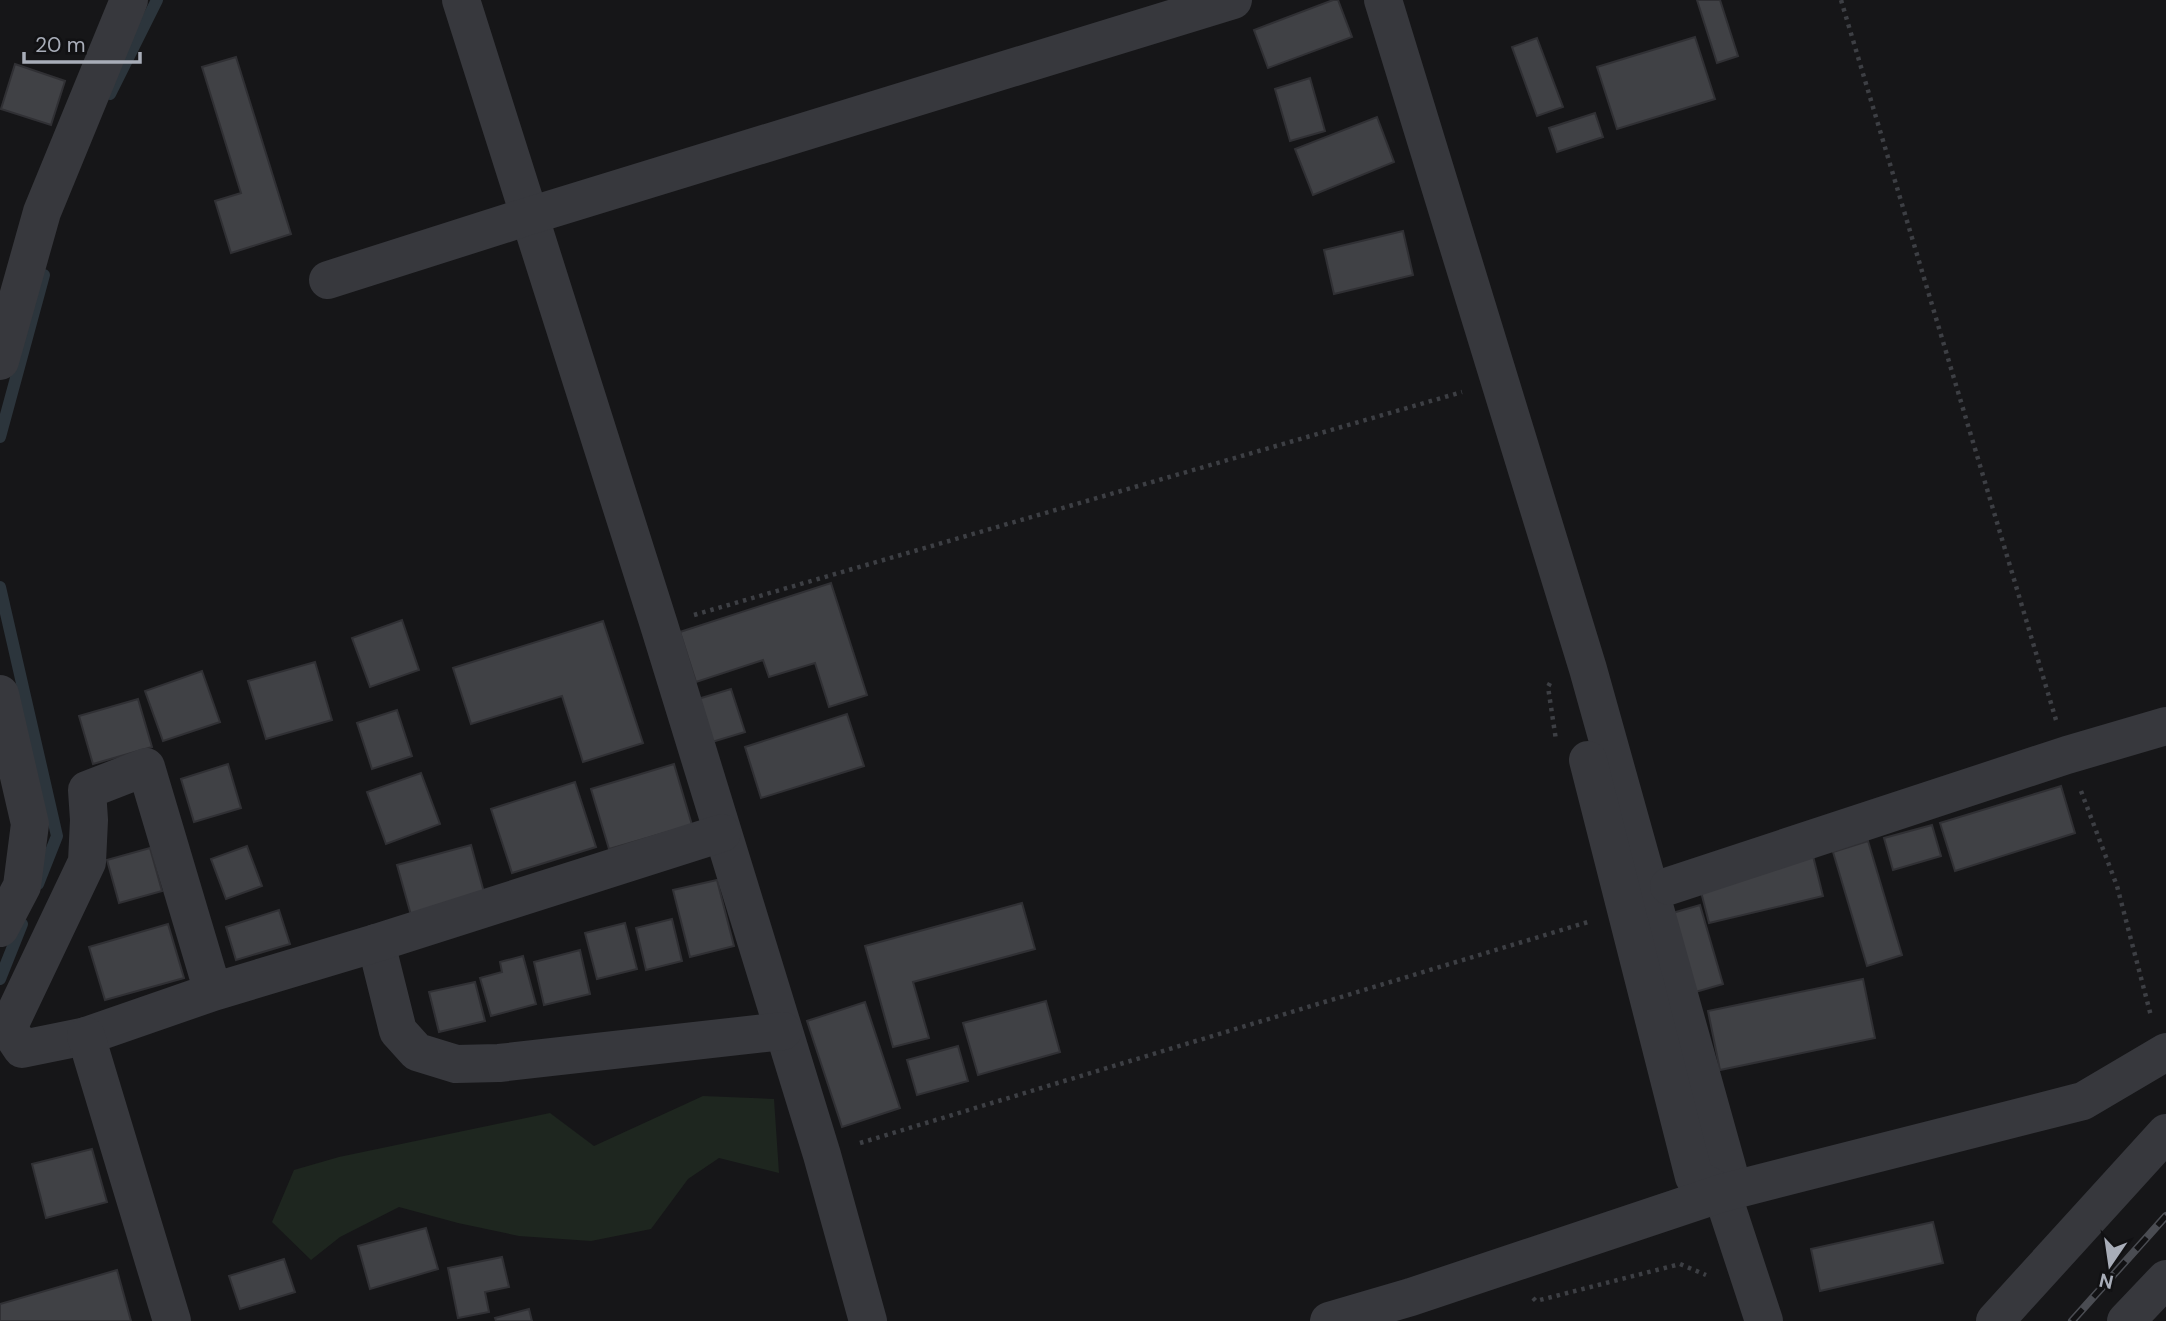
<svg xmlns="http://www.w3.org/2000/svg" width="2166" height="1321" font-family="'DM Sans',sans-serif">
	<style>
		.green { fill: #1e261f }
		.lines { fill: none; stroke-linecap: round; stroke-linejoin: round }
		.stream { stroke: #2c353c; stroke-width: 12 }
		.building { fill: #404145; stroke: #303034; stroke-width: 2 }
		.path { stroke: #3d3f44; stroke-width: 4.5; stroke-dasharray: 3.5 5; stroke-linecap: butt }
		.minor { stroke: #37383d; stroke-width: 38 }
		.rail-casing { stroke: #4a4c52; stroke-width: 8 }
		.rail { stroke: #111113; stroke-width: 5; stroke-dasharray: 16; stroke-linecap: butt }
	</style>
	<rect width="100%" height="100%" fill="#161618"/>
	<path class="green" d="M703,1096l71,3 5,74 -60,-15 -31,21 -37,50 -60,12 -72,-5 -61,-13 -59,-16 -59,30 -29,23 -39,-38 22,-52 45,-13 211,-44 44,33z"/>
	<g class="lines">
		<g class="stream">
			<path d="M110,94l47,-94"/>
			<path d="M0,437l44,-162"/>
			<path d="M0,587l57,249 -19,48"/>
			<path d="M0,979l22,-55"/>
		</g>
	</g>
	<g class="building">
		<path d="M1333,0h5l14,37 -84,31 -14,-38z"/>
		<path d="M1697,0h23l18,56 -21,7z"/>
		<path d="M1695,37l20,62 -98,30 -20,-62z"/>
		<path d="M1537,38l26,69 -26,9 -25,-69z"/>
		<path d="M236,57l55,177 -60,19 -16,-52 26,-8 -39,-126z"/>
		<path d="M15,64l50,17 -14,44 -50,-16z"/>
		<path d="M1310,78l15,53 -35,10 -15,-52z"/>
		<path d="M1595,113l8,24 -46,15 -8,-24z"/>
		<path d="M1377,117l17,45 -81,33 -18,-46z"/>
		<path d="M1403,231l10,44 -79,19 -10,-44z"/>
		<path d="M831,583l36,112 -38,12 -14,-44 -46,14 -6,-17 -67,22 -16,-50z"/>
		<path d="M402,620l17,50 -49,17 -18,-49z"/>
		<path d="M603,621l40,122 -60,19 -21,-66 -91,28 -18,-56z"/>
		<path d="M315,662l17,58 -66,19 -18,-58z"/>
		<path d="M202,671l18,51 -57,19 -18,-50z"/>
		<path d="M731,689l14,43 -33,10 -14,-43z"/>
		<path d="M138,699l14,48 -59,17 -14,-48z"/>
		<path d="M397,710l15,46 -40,13 -15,-46z"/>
		<path d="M847,714l17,52 -103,32 -16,-51z"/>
		<path d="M228,764l13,44 -47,14 -13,-43z"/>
		<path d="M674,764l18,61 -83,24 -18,-60z"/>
		<path d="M421,773l19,51 -54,20 -19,-52z"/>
		<path d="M575,782l21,65 -84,26 -21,-64z"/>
		<path d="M2061,786l14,47 -120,38 -15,-48z"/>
		<path d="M1932,825l9,31 -48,14 -9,-32z"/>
		<path d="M1868,841l34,114 -35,11 -34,-114z"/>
		<path d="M471,845l14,51 -74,19 -14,-50z"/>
		<path d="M247,846l15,40 -36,13 -15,-40z"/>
		<path d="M150,848l12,43 -43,12 -12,-43z"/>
		<path d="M1813,856l10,40 -114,27 -10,-39z"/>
		<path d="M717,880l17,66 -44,11 -17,-67z"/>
		<path d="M1022,903l13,46 -122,33 16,56 -36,9 -28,-101z"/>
		<path d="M1700,905l23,79 -31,9 -23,-79z"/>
		<path d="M279,910l11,34 -54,16 -10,-33z"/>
		<path d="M672,919l10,42 -36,9 -10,-42z"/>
		<path d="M625,923l12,46 -40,10 -12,-46z"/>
		<path d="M168,924l16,54 -79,22 -16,-53z"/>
		<path d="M580,950l10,44 -46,11 -10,-43z"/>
		<path d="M523,956l13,48 -45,12 -11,-38 22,-6 -2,-10z"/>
		<path d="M1863,979l12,59 -155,32 -12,-59z"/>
		<path d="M475,982l10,39 -46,11 -10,-40z"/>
		<path d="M1046,1001l14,51 -82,23 -15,-52z"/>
		<path d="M865,1002l35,106 -58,19 -35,-106z"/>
		<path d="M958,1046l10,35 -51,14 -10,-35z"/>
		<path d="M92,1149l15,53 -61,16 -14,-54z"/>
		<path d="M1933,1222l10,41 -123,28 -9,-42z"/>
		<path d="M426,1228l12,41 -68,20 -12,-43z"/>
		<path d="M502,1257l7,30 -24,5 4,20 -31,6 -10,-50z"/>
		<path d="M284,1259l11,33 -55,17 -11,-33z"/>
		<path d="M117,1270l14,51h-131v-17z"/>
		<path d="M529,1309l3,12h-36l-1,-3z"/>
	</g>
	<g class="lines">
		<g class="path">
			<path d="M1841,0l215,720"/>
			<path d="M694,615l768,-223"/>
			<path d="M1550,683l-2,4 8,53"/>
			<path d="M2081,791l36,95 34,130"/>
			<path d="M860,1143l728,-221"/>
			<path d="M1533,1298l3,3 144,-37 26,11"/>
		</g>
		<g class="minor">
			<path d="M461,0l198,625 163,530 46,166"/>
			<path d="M1383,0l205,669 141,505 -7,19 42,128"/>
			<path d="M328,280l201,-64 704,-216"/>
			<path d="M0,361l42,-149 87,-212"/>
			<path d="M0,694l30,130 -8,62 -22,42"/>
			<path d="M1588,760l106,417 28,16"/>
			<path d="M1669,886l398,-131 99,-29"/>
			<path d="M376,943l22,88 19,21 39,12 43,-1 284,-32"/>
			<path d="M213,992l-67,-225 -59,23 2,30 -2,42 -79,166 14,21 64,-13 127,-44 163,-49 346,-110"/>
			<path d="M86,1036l86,285"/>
			<path d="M1329,1321l82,-24 311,-104 361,-92 83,-49"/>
			<path d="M1995,1321l171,-188"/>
			<path d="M2126,1321l40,-42"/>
		</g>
		<g class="rail-casing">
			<path id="rail" d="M2072,1321l94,-105"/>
		</g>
		<use href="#rail" class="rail"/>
	</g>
	<g transform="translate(2110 1265) rotate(193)" stroke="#111113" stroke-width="5" paint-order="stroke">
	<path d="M0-5L12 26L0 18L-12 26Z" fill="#a8adb8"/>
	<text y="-10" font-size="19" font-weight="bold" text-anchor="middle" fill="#a8adb8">N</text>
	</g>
	<path d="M24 52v10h116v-10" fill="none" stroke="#a8adb8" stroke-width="3.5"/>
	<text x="35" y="52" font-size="21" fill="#a8adb8" stroke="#111113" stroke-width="5" paint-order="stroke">20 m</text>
</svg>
